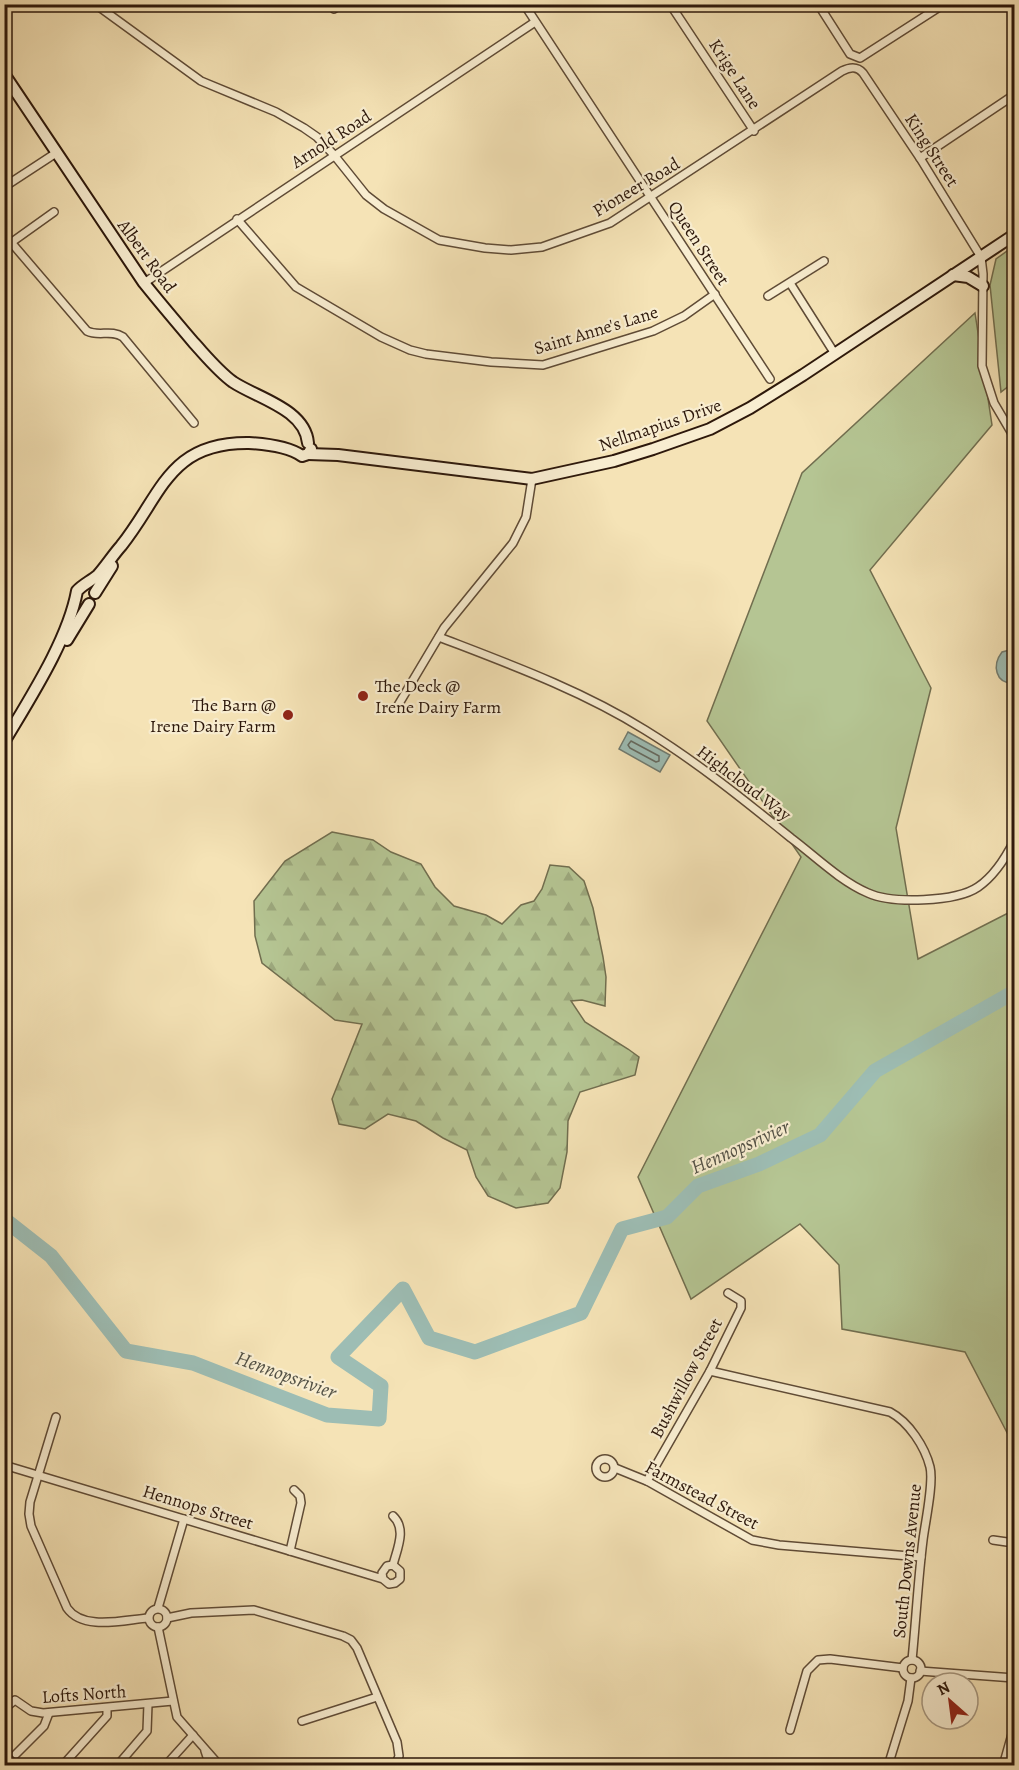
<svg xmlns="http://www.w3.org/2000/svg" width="1019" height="1770" font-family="Alegreya,serif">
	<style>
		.grass { fill: #b5c593; stroke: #716e4f; stroke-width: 1.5 }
		.forest { fill: url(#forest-firs); stroke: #716e4f; stroke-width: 1.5 }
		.water { fill: #9dbdb4; stroke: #707b70; stroke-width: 1.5 }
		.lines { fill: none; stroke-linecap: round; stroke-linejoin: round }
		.shore { stroke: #656a60; stroke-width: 1.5 }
		.river { stroke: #9dbdb4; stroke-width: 15 }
		.street-casing { stroke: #5f4b36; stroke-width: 10 }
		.secondary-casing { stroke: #2d180b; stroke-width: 14 }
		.street { stroke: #f8edd0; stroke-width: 7 }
		.secondary { stroke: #f8edd0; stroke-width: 10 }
		.poi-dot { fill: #8f2418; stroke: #f8edd0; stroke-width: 2 }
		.labels { text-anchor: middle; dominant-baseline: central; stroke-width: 4.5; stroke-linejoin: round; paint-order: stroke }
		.street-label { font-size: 18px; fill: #2d180b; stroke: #f8edd0 }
		.poi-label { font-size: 18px; fill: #2d180b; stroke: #f8edd0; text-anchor: start }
		.water-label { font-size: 20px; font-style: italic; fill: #545246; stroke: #f8edd0 }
	</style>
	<defs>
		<pattern id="forest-firs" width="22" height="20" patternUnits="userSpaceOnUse" patternTransform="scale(1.5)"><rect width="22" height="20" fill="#b5c593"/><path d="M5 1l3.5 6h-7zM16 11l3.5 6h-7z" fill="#9ca87d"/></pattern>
	</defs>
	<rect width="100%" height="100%" fill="#f5e3b6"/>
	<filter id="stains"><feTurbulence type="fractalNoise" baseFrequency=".00333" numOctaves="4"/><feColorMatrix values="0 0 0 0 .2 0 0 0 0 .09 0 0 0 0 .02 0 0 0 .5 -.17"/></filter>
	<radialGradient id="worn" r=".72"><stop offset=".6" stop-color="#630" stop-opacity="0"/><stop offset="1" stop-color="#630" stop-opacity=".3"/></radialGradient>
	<g class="grass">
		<path d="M1014,246v136l-13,10 -11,-107 6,-26z"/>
		<path d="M975,313l17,112 -122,145 61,118 -35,140 22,131 96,-49v536l-49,-94 -123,-23 -3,-64 -39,-41 -109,75 -53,-122 163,-320 -94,-136 95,-248z"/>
	</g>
	<path class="forest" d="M332,832l41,8 18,12 30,12 14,23 19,19 32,9 16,9 19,-19 13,-4 8,-12 8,-24 19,2 15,14 9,27 10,49 3,20 -1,29 -23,-6 -11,1 14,21 43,27 11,8 -4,18 -55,17 -12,29 -1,31 -7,36 -12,15 -32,5 -28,-12 -12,-19 -9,-27 -24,-12 -27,-17 -28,-7 -23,15 -26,-5 -7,-25 30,-75 -27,-4 -73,-57 -7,-27 -1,-35 31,-40z"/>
	<g class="water">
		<path d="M1014,649v34c-19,1 -22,-18 -12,-31z"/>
		<path d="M628,732l42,23 -10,17 -41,-23z"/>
	</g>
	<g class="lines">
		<path class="shore" d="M631,741l28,15v5l-3,1 -26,-14 -2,-3z"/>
		<path class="river" d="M4,1219l47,37 75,95 67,12 134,52 52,4 2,-33 -43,-29 65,-68 26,49 46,14 106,-39 41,-84 45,-12 31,-31 61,-22 61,-29 55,-64 139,-79"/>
		<g class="street-casing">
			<g id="street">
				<path d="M95,4l106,77 75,31 28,16 13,9 17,18 32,40 18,14 55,31 46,8 26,2 31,-3 68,-24 232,-152c8,-4 15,-5 21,2l57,85 61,99 2,17 -1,92 12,37 20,34"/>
				<path d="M524,4l246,375"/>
				<path d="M670,4l84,127"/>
				<path d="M818,4l32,50 10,4 84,-54"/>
				<path d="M334,9l7,-5"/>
				<path d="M920,158l94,-63"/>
				<path d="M4,187l52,-34"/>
				<path d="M237,219l59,68 85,50 29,13 16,4 65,8 52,3 110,-34 31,-15 31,-22"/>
				<path d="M4,234l83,97c12,6 24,-2 36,6l71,86"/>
				<path d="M12,242l42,-30"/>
				<path d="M144,283l391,-261"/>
				<path d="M790,283l45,71"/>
				<path d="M768,296l56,-35"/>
				<path d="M439,637c70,27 142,53 206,93 52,32 99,70 146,108 24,18 49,43 77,55 24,11 88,9 110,-6 16,-11 28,-30 36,-46"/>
				<path d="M397,707l47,-79 69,-85 13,-26 6,-38"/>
				<path d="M710,1371l180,41c19,10 35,35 40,55 4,16 -5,56 -7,73 -5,40 -7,80 -11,120"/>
				<path d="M56,1417l-26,85 -1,12 2,12 36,82c16,23 56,12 81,10"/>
				<circle cx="605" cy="1468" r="9"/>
				<path d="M4,1465l379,114 6,5 6,-1 5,-4v-8l-7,-6 -6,1 -5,7 1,6"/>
				<path d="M615,1468l32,13 105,59 27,5 142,12"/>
				<path d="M647,1481l63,-110 31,-63v-7l-13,-8"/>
				<path d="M993,1540l21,3"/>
				<path d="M290,1551l11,-48 -1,-7 -6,-6"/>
				<path d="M393,1565c4,-16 14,-36 0,-49"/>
				<path d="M1014,1590v4"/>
				<path d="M158,1608l26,-89"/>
				<circle cx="158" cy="1618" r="9"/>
				<path d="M167,1618l24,-5 63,-3 89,26 8,4 6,8 40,94 2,14 -4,10"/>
				<path d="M158,1627l19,90 43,49"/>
				<circle cx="912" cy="1669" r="9"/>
				<path d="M920,1671l94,7"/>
				<path d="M4,1709l11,-9 16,11 12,2 130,-12"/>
				<path d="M302,1721l75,-24"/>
				<path d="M790,1730l17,-59 11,-11 12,-1 73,9"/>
				<path d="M205,1751l5,15"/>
				<path d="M16,1754l28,-28 5,-13"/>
				<path d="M62,1766l45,-50v-7"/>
				<path d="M117,1766l30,-35 1,-27"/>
				<path d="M165,1766l28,-31"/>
				<path d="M888,1766l20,-65 3,-23"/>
				<path d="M1003,1766l11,-39"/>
			</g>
		</g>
		<g class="secondary-casing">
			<g id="secondary">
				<path d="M4,74l140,209c16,20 33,40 50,60 12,13 24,28 39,39 24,16 72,27 75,61"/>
				<path d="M953,275l15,2 15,9"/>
				<path d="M308,454l30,1 194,24 82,-18 39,-12 57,-20 40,-21 53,-33 211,-140"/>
				<path d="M95,593l17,-27"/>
				<path d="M67,640l22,-36"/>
				<path d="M4,742c26,-44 64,-102 73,-151 5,-6 14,-10 21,-16 8,-9 15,-20 23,-29 41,-51 47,-104 128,-103 17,1 40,4 53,13l6,-2 3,-5"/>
			</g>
		</g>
		<use href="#street" class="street"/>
		<use href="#secondary" class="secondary"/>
	</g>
	<g class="poi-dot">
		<circle cx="363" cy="696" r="6"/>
		<circle cx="288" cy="715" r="6"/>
	</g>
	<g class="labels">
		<g class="street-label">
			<text transform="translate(735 74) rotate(57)">Krige Lane</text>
			<text transform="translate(331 139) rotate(-33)">Arnold Road</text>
			<text transform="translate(932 150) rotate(57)">King Street</text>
			<text transform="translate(636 187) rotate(-31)">Pioneer Road</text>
			<text transform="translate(699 243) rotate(57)">Queen Street</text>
			<text transform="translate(147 256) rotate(54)">Albert Road</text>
			<text transform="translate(596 330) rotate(-17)">Saint Anne's Lane</text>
			<text transform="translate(660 425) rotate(-19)">Nellmapius Drive</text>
			<text transform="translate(744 783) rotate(37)">Highcloud Way</text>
			<text transform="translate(686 1378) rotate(-62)">Bushwillow Street</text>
			<text transform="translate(702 1495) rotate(28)">Farmstead Street</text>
			<text transform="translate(198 1507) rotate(17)">Hennops Street</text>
			<text transform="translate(907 1561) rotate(-84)">South Downs Avenue</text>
			<text transform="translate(84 1694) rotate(-4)">Lofts North</text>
		</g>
		<g class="poi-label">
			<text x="375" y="686">The Deck @<tspan x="375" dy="21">Irene Dairy Farm</tspan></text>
			<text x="276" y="705" text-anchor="end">The Barn @<tspan x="276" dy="21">Irene Dairy Farm</tspan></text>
		</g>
		<g class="water-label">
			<text transform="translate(740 1147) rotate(-24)">Hennopsrivier</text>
			<text transform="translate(286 1375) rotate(20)">Hennopsrivier</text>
		</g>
	</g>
	<rect width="1019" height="1770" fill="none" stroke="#f5e3b6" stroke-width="24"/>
	<rect x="6" y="6" width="1007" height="1758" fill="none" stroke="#2d180b" stroke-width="3"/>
	<rect x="12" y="12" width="995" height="1746" fill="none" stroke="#2d180b" stroke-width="1.5"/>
	<g transform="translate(950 1701) rotate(332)"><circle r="28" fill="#f8edd0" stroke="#a79881" stroke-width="1.5"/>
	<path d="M0-4.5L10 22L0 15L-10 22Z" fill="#8f2418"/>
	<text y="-9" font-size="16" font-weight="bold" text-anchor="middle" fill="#2d180b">N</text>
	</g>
	<rect width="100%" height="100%" filter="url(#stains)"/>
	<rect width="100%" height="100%" fill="url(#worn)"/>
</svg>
